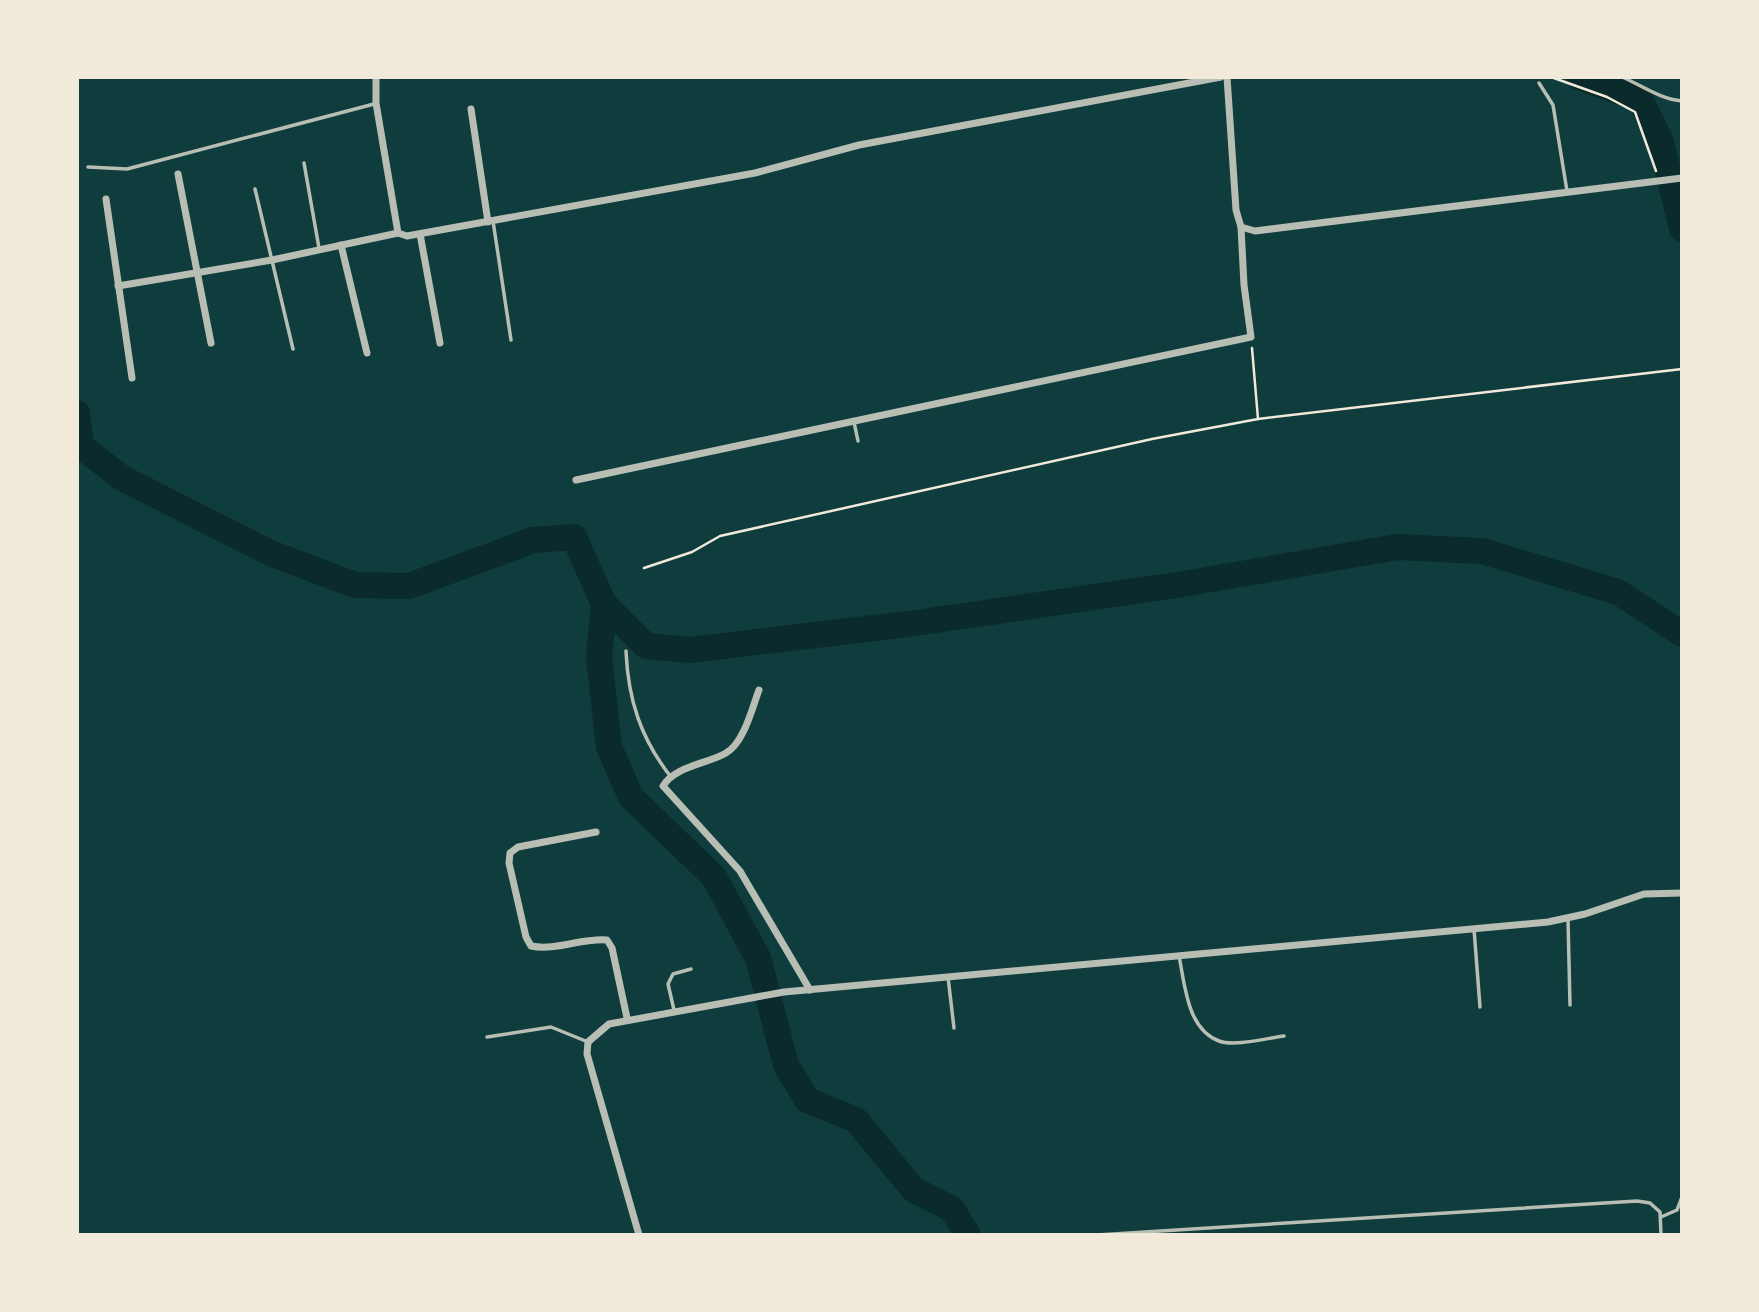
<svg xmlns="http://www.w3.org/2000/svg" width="1759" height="1312" font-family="'DejaVu Sans',sans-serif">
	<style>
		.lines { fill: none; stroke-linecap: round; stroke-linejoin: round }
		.river { stroke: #0a2a2b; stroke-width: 26 }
		.path { stroke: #f1e9da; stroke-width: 2.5 }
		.service { stroke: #b8beb3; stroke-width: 3.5 }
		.minor { stroke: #b8beb3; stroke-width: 7 }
	</style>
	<rect width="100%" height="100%" fill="#0f3d3e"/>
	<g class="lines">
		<g class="river">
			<path d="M1579,77l61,22 21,43 21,87"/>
			<path d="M77,413l4,33 41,32 148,75 85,32 54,1 124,-46 41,-3 30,67 42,42 44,4 218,-26 269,-39 220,-38 85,4 136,41 64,42"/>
			<path d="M604,604l-5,53 10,90 22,50 83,80 44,81 28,107 21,35 49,20 58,70 38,19 16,26"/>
		</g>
		<g class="path">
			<path d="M1551,77l56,20 28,15 21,59"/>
			<path d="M1258,419l424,-50"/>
			<path d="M644,568l48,-16 28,-16 432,-97 106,-20 -6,-71"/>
		</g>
		<g class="service">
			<path d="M1622,77c21,9 38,22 60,24"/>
			<path d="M1539,83l14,22 14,86"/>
			<path d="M304,163l15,85"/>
			<path d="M88,167l39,2 247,-65"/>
			<path d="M255,189l38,160"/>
			<path d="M493,221l18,119"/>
			<path d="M854,422l4,19"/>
			<path d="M626,651c2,49 15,88 45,126"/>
			<path d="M1568,919l2,86"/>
			<path d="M1474,929l6,78"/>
			<path d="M1179,956c6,29 8,73 40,85 15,6 49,-3 65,-5"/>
			<path d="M948,977l6,51"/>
			<path d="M674,1010l-6,-26 5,-10 18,-5"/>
			<path d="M487,1037l64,-10 37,15"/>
			<path d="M1661,1217l16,-7 5,-13"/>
			<path d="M1097,1235l540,-34 13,2 10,9 1,23"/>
		</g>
		<g class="minor">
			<path d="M376,77v26l22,130 9,3 348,-63 104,-28 362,-68"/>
			<path d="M471,109l17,113"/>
			<path d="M178,174l33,169"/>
			<path d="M106,199l26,179"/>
			<path d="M1241,227l14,4 427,-53"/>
			<path d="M420,234l20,109"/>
			<path d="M341,245l26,108"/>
			<path d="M118,286l154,-26 126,-27"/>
			<path d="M576,480l675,-143 -7,-52 -3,-58 -5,-17 -9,-133"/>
			<path d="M759,690c-7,18 -15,53 -33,63 -19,11 -51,13 -63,33l77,85 70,119"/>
			<path d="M596,832l-78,15 -8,6 -1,10 17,74 5,9c25,5 50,-8 76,-6l5,8 15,70"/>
			<path d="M639,1235l-52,-181 1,-12 21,-18 175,-32 764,-70 37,-8 59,-20 38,-1"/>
		</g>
	</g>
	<rect width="1759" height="1312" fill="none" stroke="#f1e9da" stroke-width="158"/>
</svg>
